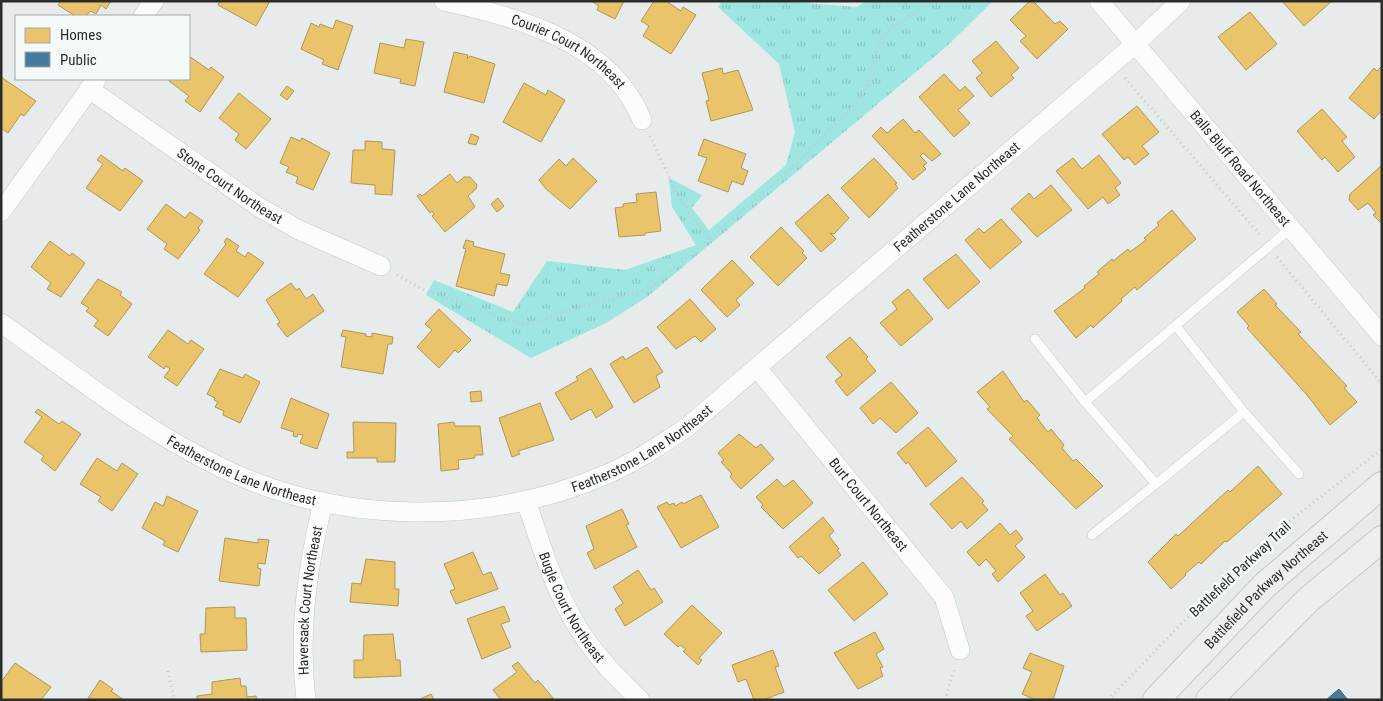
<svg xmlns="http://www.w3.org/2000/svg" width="1383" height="701" font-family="'Roboto Condensed',sans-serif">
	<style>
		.grass { fill: url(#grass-tufts) }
		.homes { fill: #e9c46a; stroke: #b09758 }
		.public { fill: #457b9d; stroke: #3d647b }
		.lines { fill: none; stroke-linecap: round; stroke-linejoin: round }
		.service-casing { stroke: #c6c9c9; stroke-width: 10 }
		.minor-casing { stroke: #c6c9c9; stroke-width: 20 }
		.secondary-casing { stroke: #c6c9c9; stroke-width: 28 }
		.path { stroke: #c8c8c8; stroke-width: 3; stroke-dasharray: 1 4; stroke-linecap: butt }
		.service { stroke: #fcfcfc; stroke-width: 9 }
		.minor { stroke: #fcfcfc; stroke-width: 19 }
		.secondary { stroke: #ebefee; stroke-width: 26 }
		.labels { text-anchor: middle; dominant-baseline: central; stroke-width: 5; stroke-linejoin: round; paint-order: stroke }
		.street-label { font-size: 14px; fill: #2b2d2d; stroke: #f4faf9 }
	</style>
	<defs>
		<pattern id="grass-tufts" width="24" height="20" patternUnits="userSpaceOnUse" patternTransform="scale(1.25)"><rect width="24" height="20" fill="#9de6e1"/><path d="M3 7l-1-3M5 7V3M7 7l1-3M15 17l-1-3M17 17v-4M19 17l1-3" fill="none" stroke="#87c6c1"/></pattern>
	</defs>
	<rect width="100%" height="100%" fill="#e8ebeb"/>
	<path class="grass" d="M722,1h57l78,6 9,-6h127l-46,45 -300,251 -41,26 -75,35 -105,-63 8,-15 79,32 34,-51 78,9 71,-25 -24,-38 -3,-29 33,17 -10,13 17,22 77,-65 9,-33 -16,-68 -61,-57z"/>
	<g class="homes">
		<path d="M61,1h50l-5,8 -5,-4 -5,9 -5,-3 -6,5h-10l-17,-11z"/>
		<path d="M220,1h50l-14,25 -38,-21z"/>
		<path d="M591,1h33l-9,18 -18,-9 2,-4z"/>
		<path d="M654,1h12l15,10 2,-4 13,8 -25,39 -28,-18 6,-10 -8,-5z"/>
		<path d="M1030,1h3l22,23 5,-3 8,8 -31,30 -17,-18 6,-5 -16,-16z"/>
		<path d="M1282,1h50l-28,25z"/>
		<path d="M1250,12l27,32 -31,26 -28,-33z"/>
		<path d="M336,20l17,6 -15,44 -16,-6 2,-4 -23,-11 10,-26 8,4 1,-3 13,5z"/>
		<path d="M406,39l18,3 -9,44 -15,-3 1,-4 -27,-6 6,-30 24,5z"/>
		<path d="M996,41l23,27 -8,7 3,3 -23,19 -15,-19 6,-5 -10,-12z"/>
		<path d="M454,52l14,3 -1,4 3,-3 25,8 -11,39 -40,-11z"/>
		<path d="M189,56l20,14 2,-3 13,10 -24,35 -15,-11 4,-5 -20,-15 1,-2h19z"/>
		<path d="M1382,66v44l-8,9 -25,-21 25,-30 3,3z"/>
		<path d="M722,68l1,6 15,-4 15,40 -42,11 -5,-20 3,-1 -7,-27z"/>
		<path d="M944,74l16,17 5,-5 9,10 -16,14 12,13 -16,14 -35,-40z"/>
		<path d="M1,77l35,24 -12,15 -3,-2 -13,19 -7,-5z"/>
		<path d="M524,83l22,12 2,-5 17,10 -24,42 -38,-20z"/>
		<path d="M287,86l7,5 -7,9 -7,-5z"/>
		<path d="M239,93l32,26 -25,30 -11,-9 4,-6 -20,-16z"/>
		<path d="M1137,106l22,26 -17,14 7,8 -14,11 -7,-8 -4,3 -22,-26z"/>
		<path d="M1322,109l25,28 -5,4 13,16 -17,15 -13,-15 -3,3 -25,-29z"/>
		<path d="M903,119l12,14 4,-3 22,24 -9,7 -9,-8 -3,3 7,7 -4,3 3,3 -13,11 -41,-44 9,-9 6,6z"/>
		<path d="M471,134l8,3 -3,8 -8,-2z"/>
		<path d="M291,137l9,4 2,-3 28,15 -17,37 -17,-7 2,-6 -12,-5 3,-5 -9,-4z"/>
		<path d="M704,139l42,15 -5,14 7,3 -5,14 -11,-4 -4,11 -30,-11 9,-23 -9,-3z"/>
		<path d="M365,141l17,1v7l13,1 -3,45 -17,-1v-9l-24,-2 2,-33h12z"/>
		<path d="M101,155l22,16 2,-3 18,13 -23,30 -34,-23 17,-24 -6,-4z"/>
		<path d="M1099,155l22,28 -6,5 5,7 -12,9 -5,-7 -15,12 -32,-38 17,-13 9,11z"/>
		<path d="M573,158l24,23 -27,28 -24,-20 -7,-9 20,-21 7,7z"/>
		<path d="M874,158l23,25 -2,1 3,4 -29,30 -28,-30z"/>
		<path d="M1382,165v56l-2,1 -7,-7 3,-2 -8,-10 -10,7 -9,-10 1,-6z"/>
		<path d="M450,174l7,9 7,-6h6l7,8 -1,4 -8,7 7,11 -30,25 -13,-16 2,-2 -2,-3 -2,2 -13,-17 3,-2 2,2z"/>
		<path d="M1051,185l21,25 -35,27 -26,-28 18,-16 5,6z"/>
		<path d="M656,192l5,39 -16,2v2l-26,2 -4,-29 8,-1v-3l14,-2 -1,-8z"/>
		<path d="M828,194l21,24 -15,16 -4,-1 6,6 -15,13 -26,-29z"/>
		<path d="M498,198l6,8 -7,6 -6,-8z"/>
		<path d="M166,204l19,14 5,-6 13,9 -5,7 2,2 -22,29 -14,-10 3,-5 -20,-15z"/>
		<path d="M1172,210l24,29 -59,51 -2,-3 -14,12 1,2 -29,27 -2,-3 -15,13 -22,-27 31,-23 -1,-2 15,-12 -2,-2 15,-13 1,2 15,-12 2,3 16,-12 -2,-2 15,-13 -2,-2z"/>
		<path d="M1001,219l21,23 -32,27 -25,-29 14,-12 5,5z"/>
		<path d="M781,227l23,24 -2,2 5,5 -29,28 -28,-29z"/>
		<path d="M227,238l12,8 -3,5 9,6 3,-5 16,11 -26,34 -34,-23 22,-30 -2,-2z"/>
		<path d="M466,240l8,2 -1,4 32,8 -5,19 10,2 -3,11 -10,-2 -3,12 -38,-10 10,-37 -3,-1z"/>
		<path d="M50,241l20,15 2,-3 13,10 -24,34 -14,-8 4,-6 -20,-16z"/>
		<path d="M956,254l24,28 -32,27 -25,-30z"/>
		<path d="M732,260l22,23 -18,17 4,5 -13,12 -26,-27z"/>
		<path d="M98,279l24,13 -2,3 12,9 -24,32 -14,-10 4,-6 -12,-9 3,-3 -8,-5z"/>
		<path d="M291,283l5,7 3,-2 7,11 7,-5 11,17 -37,26 -10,-13 3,-2 -14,-22z"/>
		<path d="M908,289l25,30 -32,27 -21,-23 17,-14 -5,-7z"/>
		<path d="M1264,289l13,15 -2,1 26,27 -3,2 49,52 -3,2 13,14 -27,23 -23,-30 -60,-67 2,-2 -12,-14z"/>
		<path d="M690,299l26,30 -15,13 -6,-6 -19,13 -19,-22z"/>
		<path d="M439,309l32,31 -13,13 -3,-3 -16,18 -22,-21 15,-17 -7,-6z"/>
		<path d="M168,330l20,14 3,-4 13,9 -27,37 -13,-9 6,-8 -4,-3 -2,3 -16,-12z"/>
		<path d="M343,330l23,4 -1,2 7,1v-4l21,4 -1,7h-4l-5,30 -42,-7 5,-30 -5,-1z"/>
		<path d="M850,337l18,20 -2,2 10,12 -29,25 -12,-15 7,-6 -16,-18z"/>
		<path d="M647,347l16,25 -7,4 4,11 -26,16 -24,-39 13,-8 2,4z"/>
		<path d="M591,368l22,39 -17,11 -5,-9 -20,11 -16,-27 23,-13 -2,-3z"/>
		<path d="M220,369l23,9 2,-4 15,8 -20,41 -17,-8 1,-4 -9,-4 3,-5 -4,-2 1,-2 -8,-4z"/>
		<path d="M1003,371l21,31 3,-2 13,15 -3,3 11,14 3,-3 13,16 -2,3 11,13 3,-2 27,27 -27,23 -67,-70 4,-3 -26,-27 3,-2 -13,-15z"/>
		<path d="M891,382l27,31 -22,20 -16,-15 -7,6 -13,-16z"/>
		<path d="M481,391l1,10 -11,1 -1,-10z"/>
		<path d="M291,398l38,16 -12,35 -17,-6 3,-8 -5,-1 -1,3 -4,-1 1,-4 -13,-4z"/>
		<path d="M540,403l14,37 -36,11 2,3 -8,3 -13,-39z"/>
		<path d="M38,409l21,15 3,-3 19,13 -26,37 -14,-11 3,-4 -20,-14 18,-25 -7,-5z"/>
		<path d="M353,422l43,1 -1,39h-18v-4h-30v-6h7z"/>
		<path d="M454,422l1,4h25l3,29h-8v3l-17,2 1,9 -18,2 -3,-47z"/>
		<path d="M928,427l29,34 -31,26 -18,-25 -2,2 -9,-11z"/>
		<path d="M739,434l17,14 5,-4 13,15 -33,30 -11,-12 2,-3 -11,-12 3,-2 -6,-7z"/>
		<path d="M97,458l20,13 5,-8 16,11 -26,37 -14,-10 3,-4 -21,-13z"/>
		<path d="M1258,466l24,28 -55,48 -2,-1 -24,23 -2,-2 -14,12 1,1 -15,14 -23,-27 28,-28 2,2 50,-46 2,2z"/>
		<path d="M962,477l22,24 -2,2 6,7 -21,19 -6,-8 -9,8 -22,-25z"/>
		<path d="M777,479l7,8 9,-7 20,23 -30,26 -22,-22 2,-2 -7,-8z"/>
		<path d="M701,495l18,32 -38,21 -24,-41 10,-5 2,3 5,-2 1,3 7,-4 1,2z"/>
		<path d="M167,496l31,15 -20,41 -15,-7 2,-4 -23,-13 13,-26 8,4z"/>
		<path d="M622,509l7,15 -3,1 11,22 -42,22 -8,-16 7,-4 -8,-23z"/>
		<path d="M823,517l11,14 -5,5 10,13 -2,1 4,5 -22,19 -18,-18 -3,2 -9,-11z"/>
		<path d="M1000,523l10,12 6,-5 7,9 -8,7 10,11 -27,25 -6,-8 4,-3 -10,-12 -7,7 -12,-14z"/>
		<path d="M225,538l33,5v-4l11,1 -4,24 -7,-1v5l3,1 -2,17 -40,-5z"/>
		<path d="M473,552l10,23 8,-3 7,17 -42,15 -6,-13 5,-2 -11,-25z"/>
		<path d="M366,559l29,3v27h4l-1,17 -48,-4 2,-19 9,1z"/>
		<path d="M863,562l25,32 -34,27 -26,-31z"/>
		<path d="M638,570l13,20 3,-2 9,14 -38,24 -10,-17 8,-6 -10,-16z"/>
		<path d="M1045,574l15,21 3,-2 9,13 -35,25 -11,-15 7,-5 -13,-18z"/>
		<path d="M692,605l30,28 -23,25 3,2 -4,5 -15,-14 3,-2 -6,-4 -2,2 -14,-13z"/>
		<path d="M504,606l6,15 -9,3 10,23 -29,12 -15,-40z"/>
		<path d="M235,607v11h11l1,32 -46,2 -1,-18h5l1,-26z"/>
		<path d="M875,632l9,17 -8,5 7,13 -3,1 3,8 -25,13 -24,-36z"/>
		<path d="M393,634l3,26h4l1,16 -47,2v-18h9l1,-25z"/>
		<path d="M773,650l6,16 -4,1 9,25 -21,8h-9l-8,-21 -8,3 -6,-17z"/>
		<path d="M1030,653l34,13 -11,34h-17l-14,-6 10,-22 -9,-4z"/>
		<path d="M518,662l17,21 3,-3 15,18 -3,2h-49l-8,-10 24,-18 -5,-6z"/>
		<path d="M15,663l36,24 -10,13h-40v-18z"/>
		<path d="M240,678l1,8h5l1,11 9,-1 1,4h-60v-4l15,-2v-12z"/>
		<path d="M100,680l13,9 -2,2 13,9h-37z"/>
		<path d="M431,694l3,6h-16z"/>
	</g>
	<path class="public" d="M1339,689l9,11h-22z"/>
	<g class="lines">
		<g class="service-casing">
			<g id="service">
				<path d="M1035,339l50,63 206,-174"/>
				<path d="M1085,402l71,82 -64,51"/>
				<path d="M1244,412l55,62"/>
				<path d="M1156,484l88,-72 -68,-86"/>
			</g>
		</g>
		<g class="minor-casing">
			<g id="minor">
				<path id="s1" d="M444,1c75,17 166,40 198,119"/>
				<path id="s2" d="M1099,1l283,335"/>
				<path d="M143,16l11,-15"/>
				<path id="s3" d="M89,89l170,118 40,23 82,36"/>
				<path d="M1,212l95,-132"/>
				<path id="s4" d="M1,323c72,51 142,107 221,145 117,57 264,58 383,7 29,-12 55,-30 81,-47l448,-383 47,-44"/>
				<path id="s5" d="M758,369l186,228 16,53"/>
				<path id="s6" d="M526,501c14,40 26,83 48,120 17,30 41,55 66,79"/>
				<path id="s7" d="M306,700c-8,-69 1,-131 17,-198"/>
			</g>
		</g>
		<g class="secondary-casing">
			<g id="secondary">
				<path id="s8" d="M1156,700l109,-115 117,-100"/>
				<path d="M1209,700l99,-100 74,-61"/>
			</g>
		</g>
		<g class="path">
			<path d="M1125,78l136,158"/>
			<path d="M650,136l27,58 32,45c41,-34 81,-68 118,-107 11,-10 23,-21 32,-33 15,-19 10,-47 27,-66 13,-14 32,-19 47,-32"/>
			<path d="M1277,257l105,127"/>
			<path d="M397,275l25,14 96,34 12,2 43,-17 73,-17 63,-52"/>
			<path d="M168,671l6,29"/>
			<path d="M945,700l10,-33"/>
			<path d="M1108,700l99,-103 74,-69 101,-79"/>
		</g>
		<use href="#service" class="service"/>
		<use href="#minor" class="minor"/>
		<use href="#secondary" class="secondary"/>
	</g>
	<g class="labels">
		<g class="street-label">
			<text stroke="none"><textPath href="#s1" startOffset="136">Courier Court Northeast</textPath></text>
			<text stroke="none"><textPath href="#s2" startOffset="219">Balls Bluff Road Northeast</textPath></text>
			<text stroke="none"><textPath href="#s3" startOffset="171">Stone Court Northeast</textPath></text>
			<text stroke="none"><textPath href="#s4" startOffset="1109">Featherstone Lane Northeast</textPath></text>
			<text stroke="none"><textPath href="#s4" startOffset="704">Featherstone Lane Northeast</textPath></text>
			<text stroke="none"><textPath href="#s4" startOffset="284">Featherstone Lane Northeast</textPath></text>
			<text stroke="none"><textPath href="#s5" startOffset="175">Burt Court Northeast</textPath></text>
			<text transform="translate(1240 569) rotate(-43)">Battlefield Parkway Trail</text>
			<text stroke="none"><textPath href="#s8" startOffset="156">Battlefield Parkway Northeast</textPath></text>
			<text stroke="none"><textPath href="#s7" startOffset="100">Haversack Court Northeast</textPath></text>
			<text stroke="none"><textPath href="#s6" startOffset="116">Bugle Court Northeast</textPath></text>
		</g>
	</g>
	<rect width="1383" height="701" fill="none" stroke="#2b2d2d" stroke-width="5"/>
	<rect x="15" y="15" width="175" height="65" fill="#f4faf9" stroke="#a4a8a7"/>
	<rect x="25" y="28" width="25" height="15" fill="#e9c46a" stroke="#a4a8a7"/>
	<text x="60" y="40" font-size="15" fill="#2b2d2d">Homes</text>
	<rect x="25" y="52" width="25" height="15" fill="#457b9d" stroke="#a4a8a7"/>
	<text x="60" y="65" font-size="15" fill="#2b2d2d">Public</text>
</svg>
